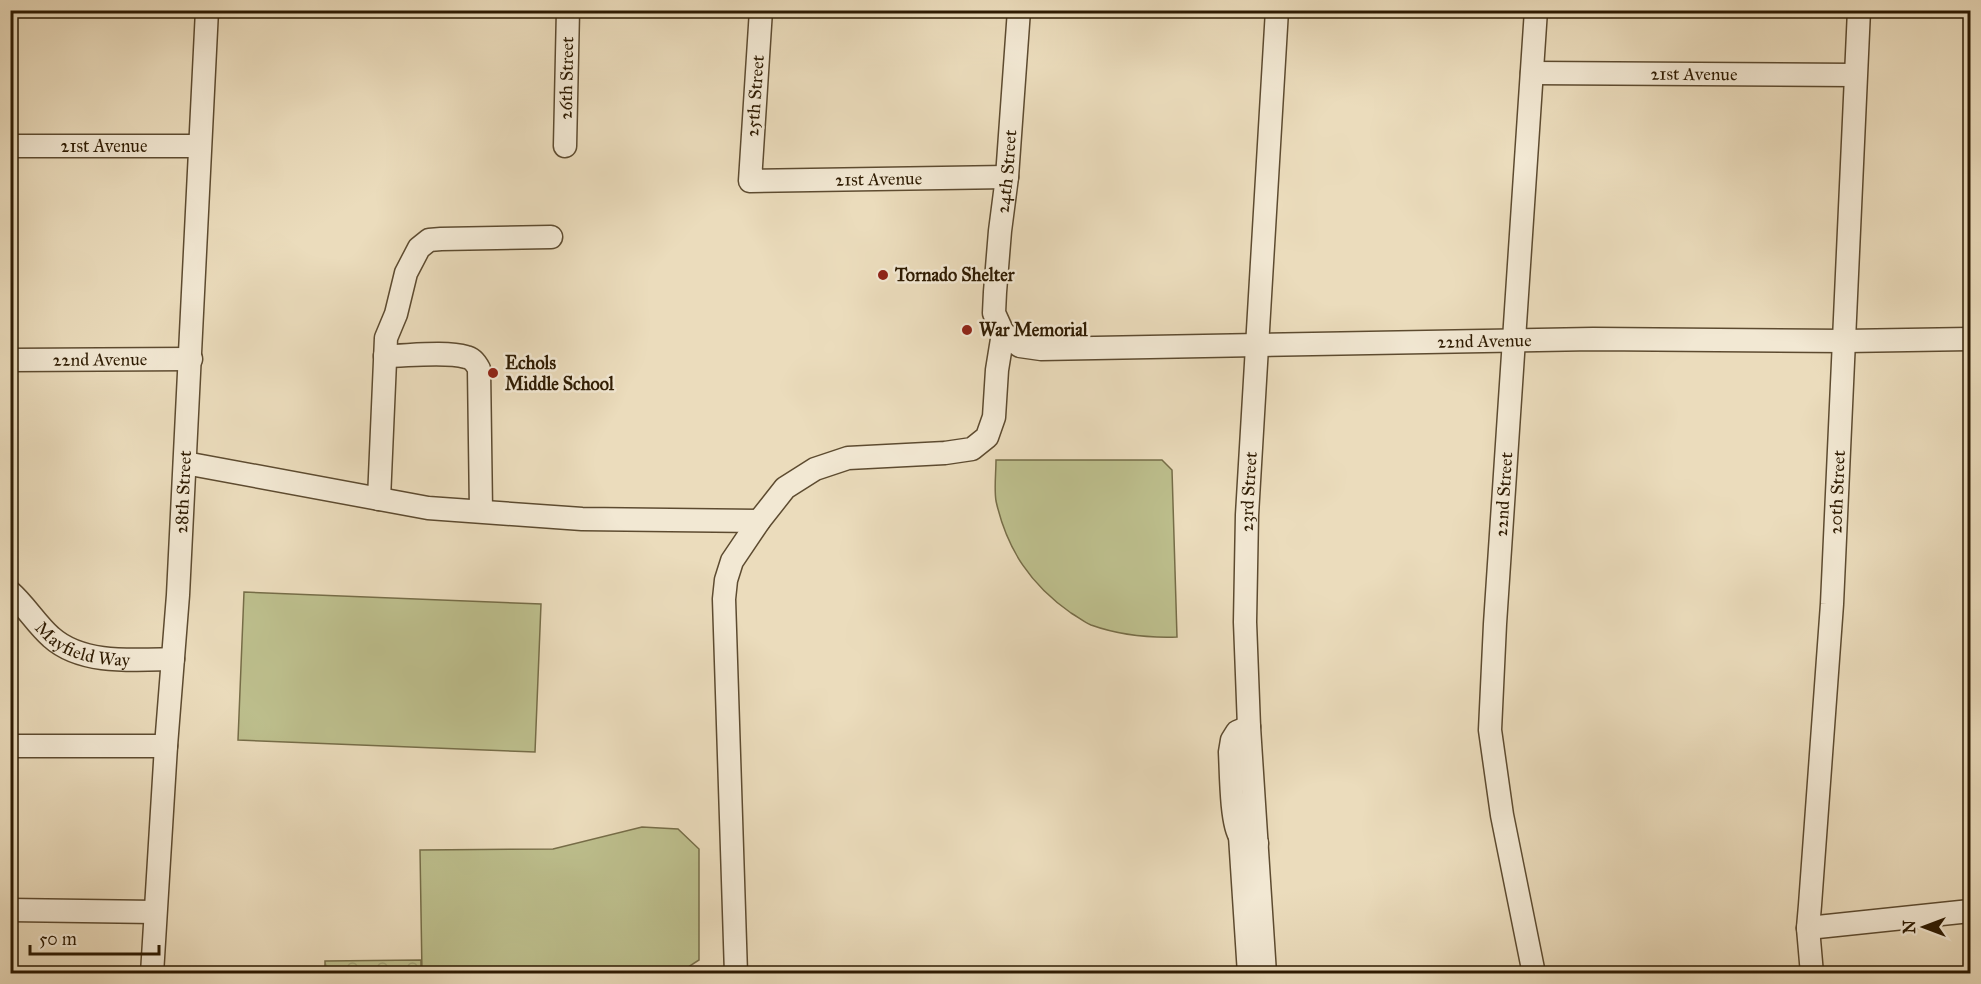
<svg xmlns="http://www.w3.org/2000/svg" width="1981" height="984" font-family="'IM FELL Great Primer',serif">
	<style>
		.green { fill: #bdbf8d; stroke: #766d48; stroke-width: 1.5 }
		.park { fill: url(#park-crowns); stroke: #766d48; stroke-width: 1.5 }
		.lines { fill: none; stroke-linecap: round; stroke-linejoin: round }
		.minor-casing { stroke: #5d4b30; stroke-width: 25 }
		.minor { stroke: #f2e8d3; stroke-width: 22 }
		.poi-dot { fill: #8f2418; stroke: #f2e8d3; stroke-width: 2 }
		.labels { text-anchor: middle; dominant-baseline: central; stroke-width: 5; stroke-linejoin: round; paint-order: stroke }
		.street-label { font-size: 18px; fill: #2e1b02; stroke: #f2e8d3 }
		.poi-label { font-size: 18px; font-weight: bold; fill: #2e1b02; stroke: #f2e8d3; text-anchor: start }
	</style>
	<defs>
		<pattern id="park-crowns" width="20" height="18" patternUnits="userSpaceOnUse" patternTransform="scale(1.5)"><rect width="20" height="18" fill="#bdbf8d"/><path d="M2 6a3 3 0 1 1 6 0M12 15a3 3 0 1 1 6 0" fill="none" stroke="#a3a478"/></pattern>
	</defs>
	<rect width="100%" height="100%" fill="#ebdcbc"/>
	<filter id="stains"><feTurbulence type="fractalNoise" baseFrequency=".00333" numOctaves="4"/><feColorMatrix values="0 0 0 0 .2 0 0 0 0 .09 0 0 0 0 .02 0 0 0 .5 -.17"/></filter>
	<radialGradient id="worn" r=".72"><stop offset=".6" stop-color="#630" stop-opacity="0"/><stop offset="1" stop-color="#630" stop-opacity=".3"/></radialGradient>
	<g class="green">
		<path d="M996,460h166l10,10 5,167c-30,1 -58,-2 -86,-12 -7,-3 -13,-8 -20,-12 -40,-28 -64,-63 -75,-112 -2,-12 0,-28 0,-41z"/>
		<path d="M244,592l297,12 -6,148 -297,-12z"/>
		<path d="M642,827l36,2 21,20v111l-11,7 1,6h-267l-2,-123 133,-1z"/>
	</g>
	<path class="park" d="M421,960v13h-96v-12z"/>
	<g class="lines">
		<g class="minor-casing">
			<g id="minor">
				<path id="s1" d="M761,10l-11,171 257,-4"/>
				<path id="s2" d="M1532,73l323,2"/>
				<path id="s3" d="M10,146h189"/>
				<path id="s4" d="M565,146l3,-136"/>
				<path id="s5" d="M1003,333l17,13 21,3 552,-10 252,2 125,-2"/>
				<path id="s6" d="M1003,333l-9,-20 1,-21 5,-61 7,-54 12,-167"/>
				<path d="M385,356c22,0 61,-5 81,1 6,1 10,6 13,12l2,142"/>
				<path id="s7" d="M10,360l181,-1"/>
				<path d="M185,463l243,45 154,11 177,2"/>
				<path d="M379,499l7,-161 10,-24 10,-41 13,-25 10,-8 12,-1 110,-2"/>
				<path id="s8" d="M10,592c15,13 27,33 41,45 31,28 83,23 122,22"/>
				<path d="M1249,727l-12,5 -5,8 -2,12c1,17 1,72 10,84 5,6 10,6 17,7"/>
				<path d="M10,746h156"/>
				<path d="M1240,836l9,138"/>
				<path d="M10,910l145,2"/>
				<path d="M1808,928l162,-17"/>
				<path id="s9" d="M152,974l14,-228 12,-151 29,-585"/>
				<path d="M736,974l-12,-375 2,-19 6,-19 27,-40 26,-33 30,-19 33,-11 97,-5 27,-4 15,-12 7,-20 3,-47 6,-37"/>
				<path id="s10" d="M1265,974l-16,-247 -4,-105 2,-107 30,-505"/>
				<path id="s11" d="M1534,974l-32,-159 -12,-85 5,-106 41,-614"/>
				<path id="s12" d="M1812,974l-4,-46 2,-23 22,-301 27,-594"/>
			</g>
		</g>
		<use href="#minor" class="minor"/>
	</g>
	<g class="poi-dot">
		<circle cx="883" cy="275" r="6"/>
		<circle cx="967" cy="330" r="6"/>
		<circle cx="493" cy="373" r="6"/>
	</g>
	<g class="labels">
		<g class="street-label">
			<text stroke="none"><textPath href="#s2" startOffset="162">21st Avenue</textPath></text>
			<text stroke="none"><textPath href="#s4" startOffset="68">26th Street</textPath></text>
			<text transform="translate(755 96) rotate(-86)">25th Street</text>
			<text stroke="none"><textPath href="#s3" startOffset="94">21st Avenue</textPath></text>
			<text stroke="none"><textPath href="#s6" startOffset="164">24th Street</textPath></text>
			<text stroke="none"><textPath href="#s1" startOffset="300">21st Avenue</textPath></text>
			<text stroke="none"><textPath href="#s5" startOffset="486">22nd Avenue</textPath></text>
			<text stroke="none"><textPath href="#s7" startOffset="90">22nd Avenue</textPath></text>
			<text stroke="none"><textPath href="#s9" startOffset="483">28th Street</textPath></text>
			<text stroke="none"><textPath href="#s10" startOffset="483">23rd Street</textPath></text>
			<text stroke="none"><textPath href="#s12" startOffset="483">20th Street</textPath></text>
			<text stroke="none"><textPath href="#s11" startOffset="484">22nd Street</textPath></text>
			<text stroke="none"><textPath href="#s8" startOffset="94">Mayfield Way</textPath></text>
		</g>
		<g class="poi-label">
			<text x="895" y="275">Tornado Shelter</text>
			<text x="979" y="330">War Memorial</text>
			<text x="505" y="363">Echols<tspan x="505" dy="21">Middle School</tspan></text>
		</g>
	</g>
	<rect width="1981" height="984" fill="none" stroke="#ebdcbc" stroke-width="36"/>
	<rect x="12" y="12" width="1957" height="960" fill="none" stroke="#2e1b02" stroke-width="3"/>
	<rect x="18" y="18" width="1945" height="948" fill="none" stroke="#2e1b02" stroke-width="1.5"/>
	<g transform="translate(1924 927) rotate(270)" stroke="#f2e8d3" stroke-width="4.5" paint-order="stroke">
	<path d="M0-4.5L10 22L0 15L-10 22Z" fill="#2e1b02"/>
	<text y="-9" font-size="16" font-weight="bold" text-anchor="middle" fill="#2e1b02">N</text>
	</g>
	<path d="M30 945v9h129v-9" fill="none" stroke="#2e1b02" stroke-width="3"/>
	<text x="39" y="945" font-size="18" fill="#2e1b02" stroke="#f2e8d3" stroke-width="4.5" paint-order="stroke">50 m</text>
	<rect width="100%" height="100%" filter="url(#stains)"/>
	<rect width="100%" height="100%" fill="url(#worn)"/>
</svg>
